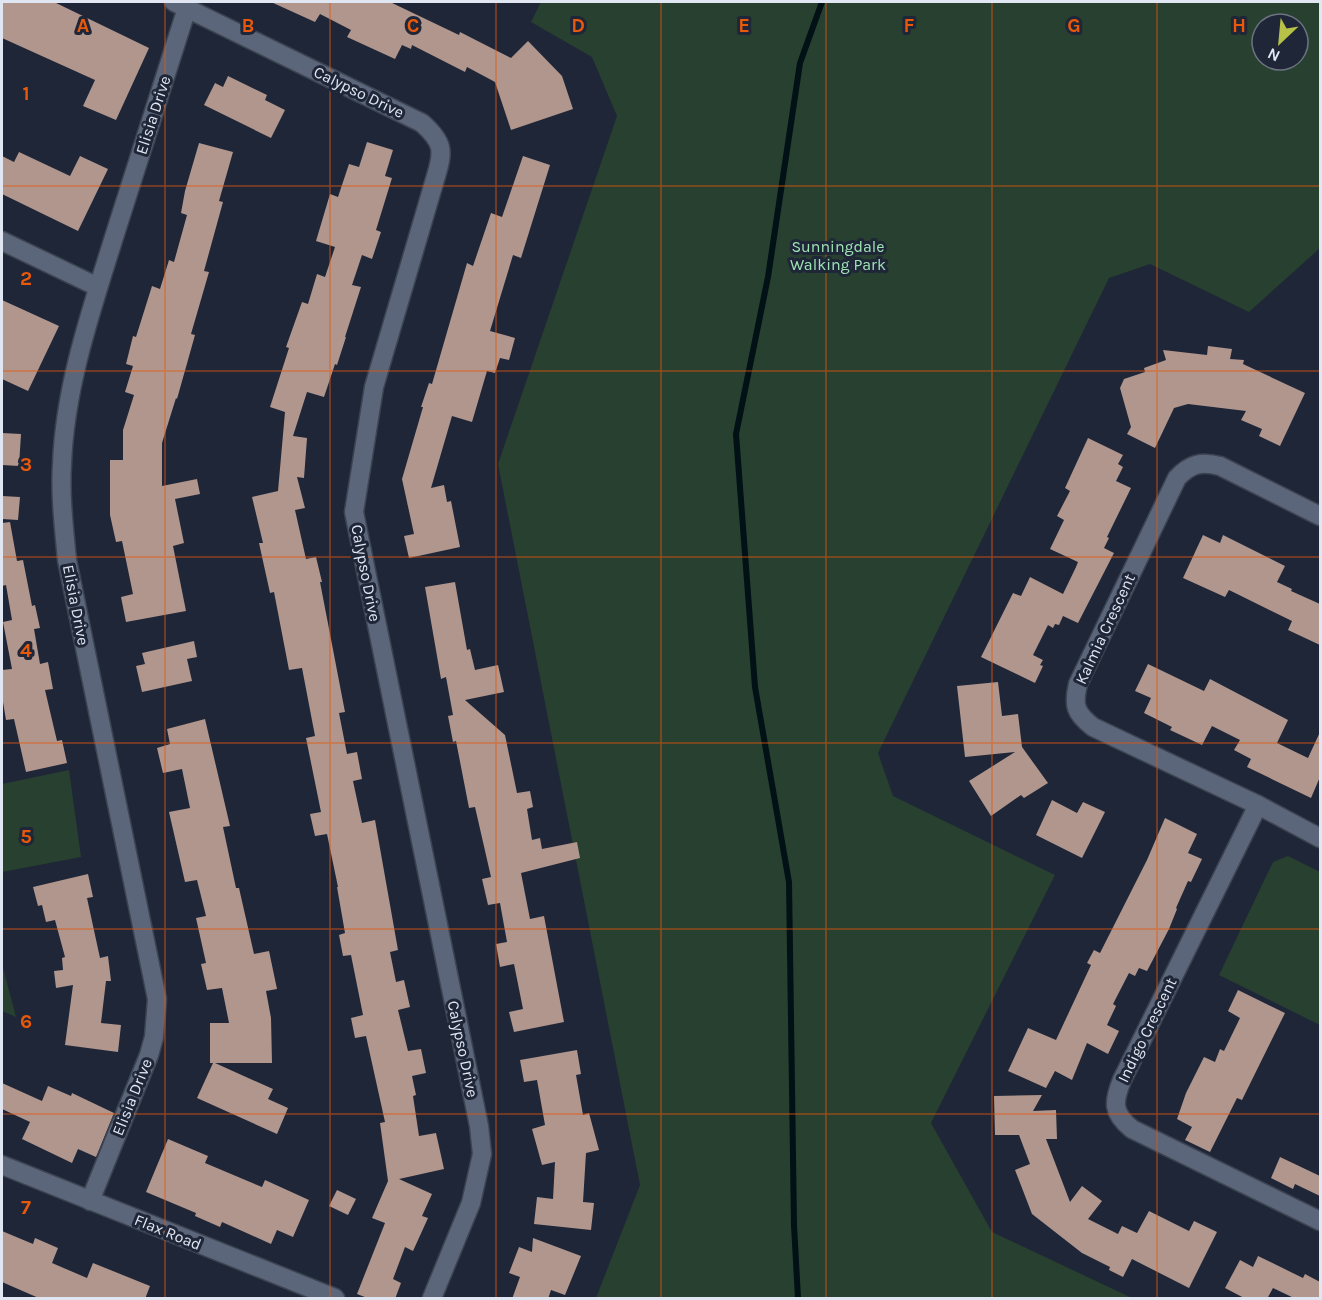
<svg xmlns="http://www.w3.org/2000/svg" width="1322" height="1300" font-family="Karla,sans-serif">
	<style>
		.green { fill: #28402f; fill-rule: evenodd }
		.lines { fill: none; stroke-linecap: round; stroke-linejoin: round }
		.stream { stroke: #011115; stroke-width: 6 }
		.building { fill: #b1968d }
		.minor-casing { stroke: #3c4351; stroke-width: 21 }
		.minor { stroke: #5b667a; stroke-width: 18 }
		.grid { fill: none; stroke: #e8590c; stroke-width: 1.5; stroke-opacity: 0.55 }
		.labels { text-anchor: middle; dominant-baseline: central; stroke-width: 6; stroke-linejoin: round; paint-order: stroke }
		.street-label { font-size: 16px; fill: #e0e6f2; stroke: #1e2638 }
		.park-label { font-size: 16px; fill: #9fe4b3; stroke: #1e2638 }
		.grid-label { font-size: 20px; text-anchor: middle; font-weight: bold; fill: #e8590c; stroke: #1e2638; stroke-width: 6; stroke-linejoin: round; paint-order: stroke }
	</style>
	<rect width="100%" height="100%" fill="#1e2638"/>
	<g class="green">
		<path d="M541,2h779v246l-71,64 -99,-48 -41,14 -231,475 15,43 162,79 -124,248 61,109 140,66h-536l44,-113 -142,-721 119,-348 -25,-59 -61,-35zM1262,24h36v36h-36z"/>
		<path d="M69,770l12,87 -79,15v-88z"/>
		<path d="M1288,856l32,16v153l-101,-50 54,-113z"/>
		<path d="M2,964l14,53 -14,-6z"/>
	</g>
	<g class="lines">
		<path class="stream" d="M798,1298l-4,-73 -5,-343 -34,-195 -19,-253 32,-157 32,-214 22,-61"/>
	</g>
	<g class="building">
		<path d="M2,2h52l95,46 -33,72 -33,-14 12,-26 -93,-42z"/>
		<path d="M271,2h119l69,33 1,-3 51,26 17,-17 34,35 11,33 -62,21 -16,-48 -28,-15 -2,5 -53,-27 -1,4 -9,-4 -7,14 -48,-22 4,-7 -31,-16 -5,8z"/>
		<path d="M228,76l39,19 -2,5 20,10 -14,28 -67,-33 11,-22 8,4z"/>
		<path d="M367,142l26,8 -8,26 7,2 -16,52 5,2 -9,27 -10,-4 -10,30 9,2 -16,50h1l-9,28 -2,-1 -11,33 -17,-5 -14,44 14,2 -3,40 -7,-1 8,31 -10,2 11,49 10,-2 6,25h-2l25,130 -6,1 8,41 10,-2 5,27 -9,2 9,42 13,-3 23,130 -8,2 6,30 8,-2 6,27 -12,3 10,41 13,-2 5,24 -14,3 4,19 -3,1 6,40 17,-3 8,36 -45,10 33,15 -10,22 6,2 -15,33 -8,-4 -12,32 8,4 -6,16h-25l-13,-5 28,-71 -13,-5 16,-37 -8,-58 5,-1 -19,-86 -11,2 -4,-20 12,-3 -12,-60 -8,1 -4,-21 6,-2 -8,-46h1l-11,-53 -12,2 -5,-22 11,-2 -15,-74 9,-2 -13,-68 -13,2 -15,-78 -4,1 -11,-50h4l-11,-46 26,-6 7,-79 -15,-5 19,-59 -3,-1 16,-45 6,2 9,-30 8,3 10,-30 -19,-6 14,-47 8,3 11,-33 10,3z"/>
		<path d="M199,143l34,9 -14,49 4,1 -19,69 5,1 -18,62 4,1 -18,64 -1,-1 -14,45v43l35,-7 3,15 -25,5 9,44 -11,3 13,65 -60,11 -5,-25 12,-3 -11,-53 -6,1 -6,-27v-55h13v-30l11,-35 -9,-3 8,-26 -7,-2 7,-28 3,1 16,-51 8,3 9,-29 5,2 13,-47 -6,-2 4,-22z"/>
		<path d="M19,152l51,24 10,-20 28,13 -30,62 -76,-37v-38l12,6z"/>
		<path d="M523,156l27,9 -29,93 -8,-3 -23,76 25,7 -6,22 -9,-2 -5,15 -8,-2 -15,51 -20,-6 -21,72 13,-3 3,17 4,-1 9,46 -51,11 -5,-22 10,-2 -12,-55 21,-72h-2l8,-24 3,1 35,-121 6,3 18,-53 11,4z"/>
		<path d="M2,300l57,26 -31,65 -26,-12z"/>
		<path d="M1208,346l24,3 -2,10 14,1 -1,4 62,29 -25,53 -21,-10 3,-7 -21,-9 5,-9 -58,-7 -14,4 -19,40 -28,-14 4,-7 -11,-39 4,-9 21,-7 -1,-4 22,-8 -3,-10 44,5z"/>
		<path d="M2,433l19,1 -2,32 -17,-1z"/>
		<path d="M1088,438l35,17 -5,9 5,3 -7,14 15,7 -24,49 2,1 -5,10 10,5 -36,70 -15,-7 -4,9 -4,-1 -2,4 -5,-3 -15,30 10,5 -3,5 3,1 -8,17 -54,-26 32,-64 8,3 9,-19 33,17 13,-27 2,-5 -28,-13 14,-29 -7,-4 13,-25 -5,-3z"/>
		<path d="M2,496l18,1 -2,23 -16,-1z"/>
		<path d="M10,522l7,39 6,-1 9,46 3,-1 5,23 -6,1 6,35 8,-2 5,27 -8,1 12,51 5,-1 5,23 -41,9 -12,-53 -8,1 -4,-24v-26l10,-1 -9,-47 9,-2 -6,-35 -4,1v-63z"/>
		<path d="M1203,535l17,8 3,-8 62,31 -8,16 15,7 -1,2 29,13v41l-32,-15 4,-9 -63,-31 -4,7 -42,-19z"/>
		<path d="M455,582l12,68 3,-1 5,21 23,-5 6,27 -39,8 40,35 12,58 13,-2 3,16 -6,2 5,31 8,-2 2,11 35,-7 3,16 -59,15 9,46 14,-3 20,106 -50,10 -5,-20 14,-3 -9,-45 -14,3 -4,-23 11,-2 -7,-39 -12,2 -6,-26 9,-2 -16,-70 -6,1 -13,-67 -3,1 -5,-26 5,-1 -7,-38 -5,2 -16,-92z"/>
		<path d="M194,641l3,16 -10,2 5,22 -50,11 -6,-26 9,-2 -3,-11z"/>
		<path d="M1148,664l56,27 6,-12 78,41 -11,23 31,15 12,-26v45l-9,21 -64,-31 4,-8 -17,-9 6,-10 -28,-14 -10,19 -32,-15 2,-3 -28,-14 7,-15 -16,-7z"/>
		<path d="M998,682l4,34 16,-2 4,33 26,36 -24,15 -3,-3 -30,21 -22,-35 46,-29 -50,5 -8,-71z"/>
		<path d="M205,719l25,107 -7,1 13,61h3l15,66 15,-3 8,38 -11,2 5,27 1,45h-57l58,26 -5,10 20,9 -11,26 -80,-36 16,-35h-3v-40h19l-7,-35 -15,2 -6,-26 5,-1 -10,-45 10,-2 -9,-36 -12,2 -16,-70 21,-4 -8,-39 -19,4 -6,-25 13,-4 -3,-15z"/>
		<path d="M1052,800l25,13 6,-11 22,10 -23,46 -46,-23z"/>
		<path d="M1165,818l32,16 -9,19 14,6 -11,23 -3,-1 -12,27 1,1 -8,20 -22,42 -8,-3 -4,8 -6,-3 -16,31 3,2 -9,19 12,6 -11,23 -21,-11 -15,37 -17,-9 -9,17 -38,-17 20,-43 28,12 35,-75 -4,-2 7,-13 6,3 47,-93z"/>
		<path d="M88,874l5,23 -6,1 13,60 8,-2 3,25h-5l-5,42 20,2 -3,27 -53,-7 8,-60 -17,3 -2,-17 9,-1 -1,-12 3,-1 -10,-37 -9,2 -4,-17 -4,1 -5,-19z"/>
		<path d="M1238,990l47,23 -43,87 -5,-2 -27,54 -25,-12 7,-13 -15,-8 9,-26 18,-36 11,5 5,-13 4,2 16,-33 -12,-7z"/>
		<path d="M577,1050l4,24 -5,1 7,40 6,-2 10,37 -13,3 -3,49 11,1 -3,27 -57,-6 3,-27 16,2 2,-37 -13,3 -10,-36 13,-4 -8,-45 -13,2 -4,-22z"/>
		<path d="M2,1083l40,18 6,-15 23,10 1,-3 42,20 -18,44 -18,-8 -6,14 -50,-24 8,-17 -28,-13z"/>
		<path d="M1042,1095l-9,16 23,-1 1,29h-11l24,63 12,-16 20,15 -14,18 30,15 4,-8 15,7 12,-22 40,20 5,-10 23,11 -28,56 -57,-29 -9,18 -14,-7 1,-3 -28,-14 -50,-39 -17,-44 15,-6 -11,-29h-24l-1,-39z"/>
		<path d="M168,1139l40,17 -3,7 57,24 3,-7 44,20 -16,37 -16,-7 -6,14 -49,-22 -2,5 -25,-11 1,-3 -50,-21z"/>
		<path d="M1280,1157l40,19v20l-25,-12 -2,5 -22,-11z"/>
		<path d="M337,1190l19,9 -8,16 -19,-9z"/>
		<path d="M2,1231l31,13 2,-6 23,10 -6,15 35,15 6,-15 57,23 -5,13h-104l-39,-17z"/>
		<path d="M533,1238l48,18 -16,39 -14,-5 -3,9h-36l8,-22 -11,-4 10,-26 13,5z"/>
		<path d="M1258,1256l45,22 2,-4 15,8v17h-24l-23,-11 -6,11h-21l-21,-11 15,-28 13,7z"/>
	</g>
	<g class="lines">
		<g class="minor-casing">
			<g id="minor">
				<path d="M174,2l248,121c21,19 22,27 14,53l-62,211 -20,125 125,614 3,28 -11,49 -39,95"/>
				<path d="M2,241l96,46"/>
				<path d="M1320,516l-100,-50c-19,-5 -30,-2 -43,12l-99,206c-5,21 -3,29 15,43l165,78 62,33"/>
				<path d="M1258,805l-136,275c-9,22 -10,33 10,49l188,92"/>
				<path d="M2,1165l333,133"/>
				<path d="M90,1201l59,-146 5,-18 3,-38 -90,-439c-3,-32 -7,-64 -5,-96 3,-79 30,-156 53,-230 24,-76 48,-151 72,-226"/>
			</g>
		</g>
		<use href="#minor" class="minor"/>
	</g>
	<path class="grid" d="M165,2v1296M330,2v1296M496,2v1296M661,2v1296M826,2v1296M992,2v1296M1157,2v1296M2,186h1318M2,371h1318M2,557h1318M2,743h1318M2,929h1318M2,1114h1318"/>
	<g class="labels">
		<g class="street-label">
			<text transform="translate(359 92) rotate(26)">Calypso Drive</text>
			<text transform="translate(153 115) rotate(-72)">Elisia Drive</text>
			<text transform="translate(366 573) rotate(79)">Calypso Drive</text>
			<text transform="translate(76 605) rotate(79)">Elisia Drive</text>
			<text transform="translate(1105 629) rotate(-65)">Kalmia Crescent</text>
			<text transform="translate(1147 1030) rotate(-64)">Indigo Crescent</text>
			<text transform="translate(463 1049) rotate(78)">Calypso Drive</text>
			<text transform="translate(132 1097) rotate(-68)">Elisia Drive</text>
			<text transform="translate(168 1232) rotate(22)">Flax Road</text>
		</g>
		<g class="park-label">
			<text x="838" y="246">Sunningdale<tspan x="838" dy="18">Walking Park</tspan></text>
		</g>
	</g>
	<g class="grid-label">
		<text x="83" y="32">A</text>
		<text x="248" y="32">B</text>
		<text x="413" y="32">C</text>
		<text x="578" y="32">D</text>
		<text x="744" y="32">E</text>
		<text x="909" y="32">F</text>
		<text x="1074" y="32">G</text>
		<text x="1239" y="32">H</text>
		<text x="26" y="100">1</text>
		<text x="26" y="285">2</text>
		<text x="26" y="471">3</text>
		<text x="26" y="657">4</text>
		<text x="26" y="843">5</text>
		<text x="26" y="1028">6</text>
		<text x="26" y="1214">7</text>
	</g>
	<rect width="1322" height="1300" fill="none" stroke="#e0e6f2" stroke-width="6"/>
	<g transform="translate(1280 42) rotate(206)"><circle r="28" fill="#1e2638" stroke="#6c7382" stroke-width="1.5"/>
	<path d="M0-4.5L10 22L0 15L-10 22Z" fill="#b8c147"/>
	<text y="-9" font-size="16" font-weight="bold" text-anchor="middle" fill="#e0e6f2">N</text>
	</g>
</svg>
